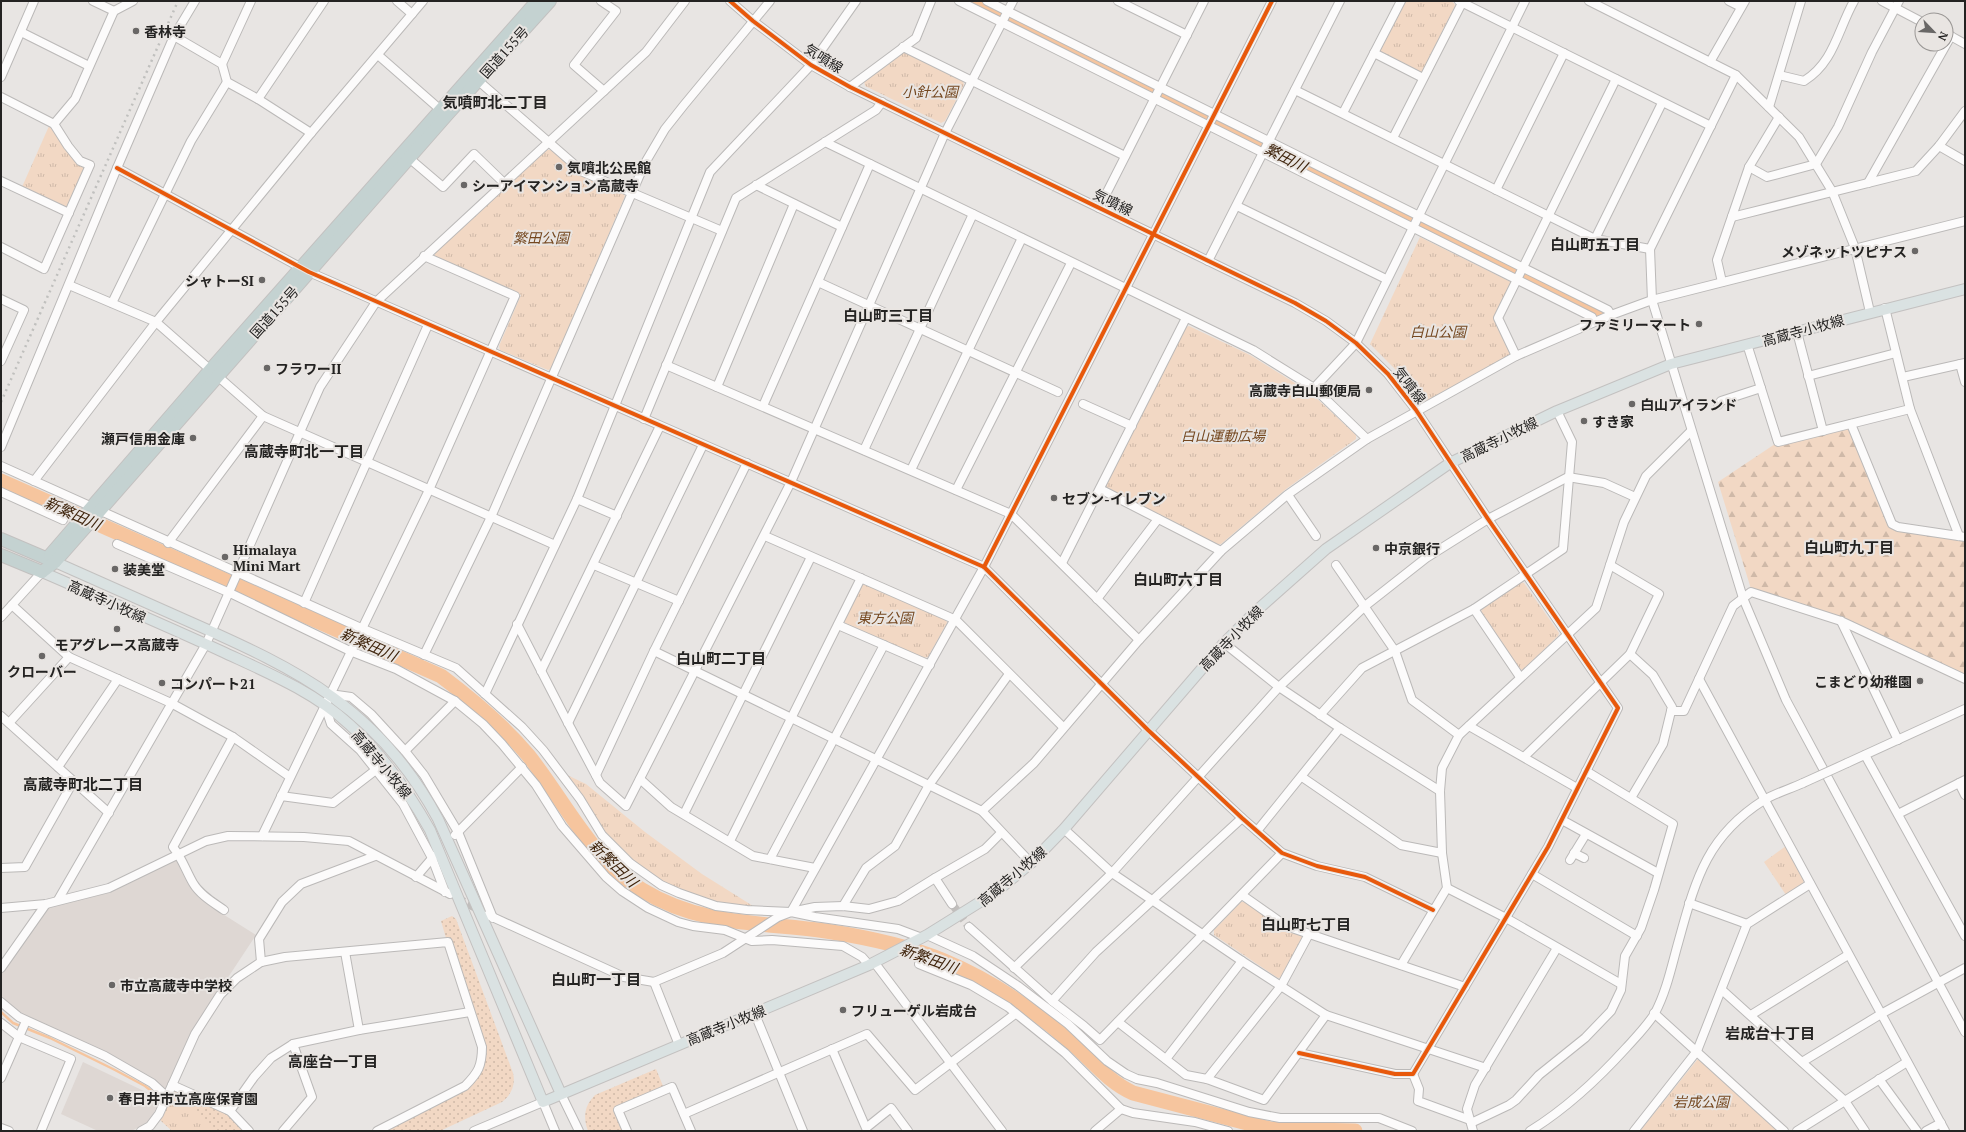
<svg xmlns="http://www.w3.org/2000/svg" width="1966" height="1132" font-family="'PT Serif','Noto Sans JP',serif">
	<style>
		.built { fill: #ded7d3 }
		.grass { fill: url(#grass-dots) }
		.forest { fill: url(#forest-firs) }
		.park { fill: url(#park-tufts) }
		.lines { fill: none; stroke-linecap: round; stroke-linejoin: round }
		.stream { stroke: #f6c59e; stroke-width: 2.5 }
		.river { stroke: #f6c59e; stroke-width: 15 }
		.minor-tunnel { stroke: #c1bebc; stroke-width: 8; stroke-dasharray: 8 4; stroke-linecap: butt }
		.minor-casing { stroke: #bbb9b8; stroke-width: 10 }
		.major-casing { stroke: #c3c1c0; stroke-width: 12 }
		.highway-casing { stroke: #c3c1c0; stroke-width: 14 }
		.minor { stroke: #fcfbfb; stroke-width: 8 }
		.major { stroke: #dae2e2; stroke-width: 10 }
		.highway { stroke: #c4d2d1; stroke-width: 12 }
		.rail { stroke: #c0c0be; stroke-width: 2.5; stroke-dasharray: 2 4; stroke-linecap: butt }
		.minor-bridge-casing { stroke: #bbb9b8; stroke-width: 10; stroke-linecap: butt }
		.minor-bridge { stroke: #fcfbfb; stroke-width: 8 }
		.cycleway-casing { stroke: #e9e5e2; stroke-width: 6 }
		.cycleway { stroke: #e8590c; stroke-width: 4 }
		.poi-dot { fill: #696766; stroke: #e9e5e2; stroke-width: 1.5 }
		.labels { text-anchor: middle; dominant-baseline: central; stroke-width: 4; stroke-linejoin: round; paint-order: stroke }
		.poi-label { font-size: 14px; font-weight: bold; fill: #242322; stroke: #e9e5e2; text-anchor: start }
		.street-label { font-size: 14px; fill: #242322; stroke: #e9e5e2 }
		.park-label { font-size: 14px; font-style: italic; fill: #754820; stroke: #e9e5e2 }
		.neighbourhood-label { font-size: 15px; font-weight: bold; fill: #242322; stroke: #e9e5e2 }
		.water-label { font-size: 15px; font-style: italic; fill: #3e230b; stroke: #e9e5e2 }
	</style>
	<defs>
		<pattern id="grass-dots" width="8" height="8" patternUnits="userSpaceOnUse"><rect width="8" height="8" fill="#f2d8c4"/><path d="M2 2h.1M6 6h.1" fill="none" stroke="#cfb9a8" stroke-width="1.8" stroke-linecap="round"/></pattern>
		<pattern id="forest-firs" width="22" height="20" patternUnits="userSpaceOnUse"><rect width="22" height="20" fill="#f2d8c4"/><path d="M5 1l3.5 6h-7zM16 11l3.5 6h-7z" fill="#cfb9a8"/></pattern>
		<pattern id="park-tufts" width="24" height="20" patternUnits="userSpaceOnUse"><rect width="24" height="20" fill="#f2d8c4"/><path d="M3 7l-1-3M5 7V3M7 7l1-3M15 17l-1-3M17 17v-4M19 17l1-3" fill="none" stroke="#cfb9a8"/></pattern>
	</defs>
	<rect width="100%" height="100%" fill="#e8e5e3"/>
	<g class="built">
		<path d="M178,858l14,30 18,18 46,29 -64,97 -28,60 -138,-75 -25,-20v-24l45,-65 62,-15z"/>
		<path d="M83,1062l63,30 13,11 -9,17 -6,5 -13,6h-33l-37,-17z"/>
	</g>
	<g class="grass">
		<path d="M452,916l4,3 57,154c3,12 -2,22 -11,29l-62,29h-55l88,-48 11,-18 2,-14 -2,-10 -33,-103h-5l-5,-17z"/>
		<path d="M656,1069l7,17 -48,21 -2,3 9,21h-34c-5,-14 -4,-25 7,-36z"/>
		<path d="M174,1089l52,23 17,19h-71l-12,-11z"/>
	</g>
	<path class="forest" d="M1846,428l3,2 41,98 4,2 71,10v134l-124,-57 -90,-28 -33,-107 57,-38z"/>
	<g class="park">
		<path d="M1404,1h47l3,2 1,3 -33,66 -3,1 -38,-19 -1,-4z"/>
		<path d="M903,52l60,29 1,4 -19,36 -4,2 -76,-37 -1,-6z"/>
		<path d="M49,126l35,43 -17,37 -3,1 -42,-20z"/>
		<path d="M547,150h4l30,25 42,18 2,3 -74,173 -3,1 -48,-20 -1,-4 22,-51 -86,-39v-3z"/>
		<path d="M1420,237l93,46 -18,37 18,36 -91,47 -26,-33 -26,-26z"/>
		<path d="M1189,326l61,29 61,38 45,42v4l-70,50 -65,55h-4l-110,-55 -1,-4 80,-158z"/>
		<path d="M1521,582l3,1 35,50 -1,3 -35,34 -4,-1 -38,-57 1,-3z"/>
		<path d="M865,584l81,35 1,4 -19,34 -4,1 -78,-34 -2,-3 18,-36z"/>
		<path d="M565,774l21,10 59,48 57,42 51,32 -30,-1 -61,-22 -34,-25 -24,-24z"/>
		<path d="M1786,846l18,34 -1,3 -17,12 -22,-33z"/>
		<path d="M1241,902h4l56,33 2,4 -21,38 -4,1 -64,-43v-5z"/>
		<path d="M1697,1060h3l79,71h-139z"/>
		<path d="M175,1099l19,11 24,21h-44l-10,-12z"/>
	</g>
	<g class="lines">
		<path class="stream" d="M1,1012l12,11 37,15 65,32 30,16 14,11"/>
		<g class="river">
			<path d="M973,1l626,312"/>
			<path d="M1,481l440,195c32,24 61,48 87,79 36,45 63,104 114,135 59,36 118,32 184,41 38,6 83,15 118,30 48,20 89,48 128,82 21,18 35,38 61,50l137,36 85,2"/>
		</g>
		<g class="minor-tunnel">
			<path d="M457,898l24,13"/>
			<path d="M952,904l17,23"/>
		</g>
		<g class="minor-casing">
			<g id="minor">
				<path d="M93,1l21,10"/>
				<path d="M397,1l15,13"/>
				<path d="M601,1l15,10 -42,54 30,26"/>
				<path d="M730,1l23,20 58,44 39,22 445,216 31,18 30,22 32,31 28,36 72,109 130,189 -70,139 -135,227h-18l-96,-21"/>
				<path d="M959,1l633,316 2,5"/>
				<path d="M987,1l621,309 3,5"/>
				<path d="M1118,1l69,34"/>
				<path d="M1459,1l252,125"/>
				<path d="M1589,1l147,74 63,62 33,54 23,57 15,64"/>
				<path d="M1729,1l12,6"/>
				<path d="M1882,1l40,21"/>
				<path d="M21,32l68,34"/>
				<path d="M1947,34l18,10"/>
				<path d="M174,36l48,28 5,18 31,17 53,34"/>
				<path d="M903,47l222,109"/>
				<path d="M1374,53l49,25"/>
				<path d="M378,55l65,57"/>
				<path d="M1710,62l35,-61"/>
				<path d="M222,64l29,-63"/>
				<path d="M1736,75l-86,174 2,51 91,298 43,102 179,332"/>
				<path d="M1779,75l25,6c30,-18 34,-52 50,-80"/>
				<path d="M1,77l33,-76"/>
				<path d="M474,77l109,95 139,59"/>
				<path d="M850,87l66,-49 15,-37"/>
				<path d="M1295,90l300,149 55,10"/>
				<path d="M1,97l53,27 14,22 12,15 10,4 -46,104 -43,-22"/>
				<path d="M258,99l66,-98"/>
				<path d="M1769,107l32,-106"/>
				<path d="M1343,113l58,-112"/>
				<path d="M54,124l21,-25 39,-88 19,-10"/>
				<path d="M1393,138l69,-135"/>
				<path d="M825,142l428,208 61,38 53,51"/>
				<path d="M1939,146l26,15"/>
				<path d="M409,158l34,29 31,-33 30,29"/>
				<path d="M1749,167l18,10 49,-13 22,-37 34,-75 27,-51"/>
				<path d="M117,168l192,104 675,295 164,163 94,88 40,35 35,13 48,11 68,33"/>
				<path d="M1,181l68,32"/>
				<path d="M1868,183l83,-147"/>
				<path d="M756,185l86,42"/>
				<path d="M1496,190l68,-137"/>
				<path d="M1237,206l149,73"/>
				<path d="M1099,208l105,-207"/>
				<path d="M1732,217l184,-46 23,-25 26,-35"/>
				<path d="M1595,239l67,-136"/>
				<path d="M1208,261l132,-260"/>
				<path d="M818,282l240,110"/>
				<path d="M1722,282l-5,-22 32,-93 30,-50"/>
				<path d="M69,285l87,37 107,94 292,129"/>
				<path d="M1,299l23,11 -23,51"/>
				<path d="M112,303l79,-162 36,-59"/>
				<path d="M1885,308l25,101 49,127"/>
				<path d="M1797,332l26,99"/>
				<path d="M1747,344l31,98 132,-33"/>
				<path d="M1516,356l-18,-38 118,-239"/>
				<path d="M1960,364l5,18"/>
				<path d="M666,365l345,149 128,126"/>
				<path d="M1808,376l88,-23"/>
				<path d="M1903,377l62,-14"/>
				<path d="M717,387l77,-183"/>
				<path d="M1314,388l42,-45 169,-342"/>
				<path d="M1083,404l49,22"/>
				<path d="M1718,405l3,-4 40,-13"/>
				<path d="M763,406l107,-242"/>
				<path d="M644,419l92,-221 140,-88 6,-8"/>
				<path d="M1851,424l41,100 6,3 67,10"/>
				<path d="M1,447l116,-279 57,-132 21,-35"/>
				<path d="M864,450l109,-236"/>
				<path d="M1,466l360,162 95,40 66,59 21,23 37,49 22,36 28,28 31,22 18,8 37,13 31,4 44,2 24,5 83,12 24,9"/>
				<path d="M911,470l111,-232"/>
				<path d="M34,481l122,-159 155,-189 112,-132"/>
				<path d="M1100,489l121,62"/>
				<path d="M956,490l115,-227"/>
				<path d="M1,492l62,28"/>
				<path d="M1288,495l28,41"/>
				<path d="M577,499l40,17"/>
				<path d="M765,536l191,84 107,107"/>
				<path d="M168,543l95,-127"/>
				<path d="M117,544l113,49 120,58 46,18 59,32 28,23 19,20 34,41 26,41 44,51 16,14 26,17 30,14 15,4 32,4 27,11 20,-1 71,6 19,11 7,8"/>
				<path d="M1062,563l124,-245"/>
				<path d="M594,565l85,36"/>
				<path d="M1336,565l59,86 17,49 47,35"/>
				<path d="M1097,599l61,-80"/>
				<path d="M304,603l124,-278"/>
				<path d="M12,605l57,52 102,46 62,34 57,40"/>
				<path d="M1474,609l46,68"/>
				<path d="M1,617l41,-45"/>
				<path d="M1841,621l57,119"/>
				<path d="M517,624l51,99 32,60 26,23 165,-324 154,-349 68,-132"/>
				<path d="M838,625l92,40"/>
				<path d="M1224,643l55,44 61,41 100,63"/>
				<path d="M654,651l328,160 49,52"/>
				<path d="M1630,654l23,21 19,32 -9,37 -32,54"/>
				<path d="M424,655l67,-138 154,-354 20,-34 19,-24 86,-104"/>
				<path d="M541,671l119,-245"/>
				<path d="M1699,679l246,452"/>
				<path d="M330,694l21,3 20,17 34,37 19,24 34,57 35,86"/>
				<path d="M485,694l92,-195 133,-327 101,-107 45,-64"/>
				<path d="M325,706l6,18 29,26 43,54 29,54 13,34"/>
				<path d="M1671,711h13l49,-105 18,-14 90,29 124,58"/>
				<path d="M1320,715l42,-47 112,-59 89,-60 9,-107 -15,-31"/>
				<path d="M1,716l108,97"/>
				<path d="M9,723l60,-66"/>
				<path d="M568,723l135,-278"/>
				<path d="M1469,726l108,62"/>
				<path d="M405,751l50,-50"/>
				<path d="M1865,755l100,181"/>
				<path d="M1524,757l106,-103 29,-60 -49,-29"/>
				<path d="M1847,763l118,-54"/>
				<path d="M58,767l60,-88"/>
				<path d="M596,775l58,-124 93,-188"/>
				<path d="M1302,777l99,68 41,8"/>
				<path d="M640,779l31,28 82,49 62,12"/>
				<path d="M1959,783l6,12"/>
				<path d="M281,796l52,7 44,-34"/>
				<path d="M982,811l52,-48 105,-123 82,-89 66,-56 80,-56 149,-83 95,-41 41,-15 313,-79"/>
				<path d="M684,814l127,-257"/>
				<path d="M1898,814l67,-34"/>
				<path d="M1562,820l96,53"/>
				<path d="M1064,829l48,44 130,88 84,54 160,53"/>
				<path d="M1257,831l83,-103"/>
				<path d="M455,835l67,-68"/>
				<path d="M262,836l167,-346 86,-194 -91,-40"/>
				<path d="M730,841l131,-263"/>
				<path d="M1574,853l10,5"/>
				<path d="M770,859l114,-214"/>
				<path d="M1570,860l16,-26"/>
				<path d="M1,868l24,-1 48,-85"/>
				<path d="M1532,874l105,62"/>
				<path d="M416,877l18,-21"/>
				<path d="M935,878l17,26"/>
				<path d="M1447,888l59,30 115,66"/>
				<path d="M1242,895l44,31 179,61"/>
				<path d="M58,900l148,-256 114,-257 56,-85 270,-250 39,-51"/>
				<path d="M1689,903l58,21"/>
				<path d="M843,906l23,-38 29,-22 34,-61 80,-111"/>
				<path d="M1,908l45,-4 63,-16 97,-47 22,-5 76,1 45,4 101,53"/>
				<path d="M224,910c-10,-7 -24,-15 -31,-27 -7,-12 -11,-25 -20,-36l60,-110"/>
				<path d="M791,912l193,-345 288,-566"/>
				<path d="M488,915l136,62 30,5 69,-29 55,-36 13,-5 24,-5 28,-1 26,3 29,-8 37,-23 50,-29 16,-16"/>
				<path d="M969,927l83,74 32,25 16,14 182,-187"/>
				<path d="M927,935l46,21 45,30 50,38 39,37 19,13 11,5 20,4 92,29 31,6h99l33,13"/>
				<path d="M345,952l14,78"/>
				<path d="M261,962l-2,-23 23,-37 19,-18 74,-28"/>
				<path d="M874,962l128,169"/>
				<path d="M919,964l52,21 37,22 57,46 56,56 12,4 62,9 33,9"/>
				<path d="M1401,965l46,-77 -5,-35 -2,-62 2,-23 17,-33 137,-127 28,-86 22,-46 45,-45"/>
				<path d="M1,968l45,-64"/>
				<path d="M1014,968l98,-95 167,-186 86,-81 61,-48 62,-39 80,-42 36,6 31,14"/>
				<path d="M654,982l25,63"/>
				<path d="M1722,990l123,111 20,30"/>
				<path d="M1052,1001l44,-49 146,-134"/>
				<path d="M1,1002l18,15 86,39 47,27 14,13"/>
				<path d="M1654,1013l130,118"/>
				<path d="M755,1014l48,117"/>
				<path d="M1751,1015l97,-60"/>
				<path d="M1118,1022l68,53 21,4 57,21 62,-85"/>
				<path d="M1,1023l18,14 52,22 -30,72"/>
				<path d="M832,1049l34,79 25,-20 17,23"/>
				<path d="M1166,1059l76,-98"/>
				<path d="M1802,1062l79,-48 84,-46"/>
				<path d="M1413,1074l6,15 -1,12 52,19"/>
				<path d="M1,1078l25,-57"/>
				<path d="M1207,1079l74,-93 28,-52"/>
				<path d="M1879,1079l38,52"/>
				<path d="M172,1085l58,26 19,20"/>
				<path d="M561,1094l18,37"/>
				<path d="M230,1111l24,-34 17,-19 22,-14 66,-14 111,-18"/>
				<path d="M684,1114l183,-80 48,56 100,-76"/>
				<path d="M1471,1123l38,-18 7,-5 23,-25 46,-37 26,-27 10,-21 4,-34 16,-28 13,-38 19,-66 -87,-53"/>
				<path d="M1,1128l8,3"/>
				<path d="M141,1131l9,-5 9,-12 36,-80 25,-39 17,-17 24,-16 24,-5 163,-15 34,105c0,19 -4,26 -17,39l-88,45"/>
				<path d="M283,1131l29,-34 -19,-53"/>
				<path d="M474,1131l69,-29 12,29"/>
				<path d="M627,1131l-9,-21 54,-23 19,44"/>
				<path d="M1095,1131l26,-22"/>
				<path d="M1473,1131l-6,-22 8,-24 82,-137"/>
				<path d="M1530,1131c37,-23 67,-51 96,-83 10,-11 21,-22 29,-35 11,-21 16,-44 22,-66 18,-64 27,-109 87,-147 12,-7 26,-11 39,-17"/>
				<path d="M1634,1131l63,-80 50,-127 63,-40"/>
				<path d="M1797,1131l110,-69"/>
				<path d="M1926,1131l15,-8"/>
			</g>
		</g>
		<g class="major-casing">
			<g id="major">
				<path d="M55,562c45,20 90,40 135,60 109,48 189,87 248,197l123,275"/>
				<path d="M42,572c60,26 120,52 179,79 45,21 92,40 129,74 33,30 58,66 80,105l113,272 326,-137 58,-30 69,-43 35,-29 33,-34 160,-186 31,-31 71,-63 124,-86 107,-52 114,-47 294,-75"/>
			</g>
		</g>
		<g class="highway-casing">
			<g id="highway">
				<path d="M1,539l54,23"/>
				<path d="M1,555l41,17"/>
				<path d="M50,555l160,-185 327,-369"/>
				<path d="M42,572l13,-10 392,-447 103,-114"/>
			</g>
		</g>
		<use href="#minor" class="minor"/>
		<use href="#major" class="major"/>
		<use href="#highway" class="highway"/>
		<path class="rail" d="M1,402l177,-401"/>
		<g class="minor-bridge-casing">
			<path id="minor-bridge" d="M1803,783l44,-20"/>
		</g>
		<use href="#minor-bridge" class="minor-bridge"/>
		<g class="cycleway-casing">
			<g id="cycleway">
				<path d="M730,1l23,20 58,44 39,22 445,216 31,18 30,22 32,31 28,36 72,109 130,189 -70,139 -135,227h-18l-96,-21"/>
				<path d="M117,168l192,104 675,295 164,163 94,88 40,35 35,13 48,11 68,33"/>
				<path d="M984,567l288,-566"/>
			</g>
		</g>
		<use href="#cycleway" class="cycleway"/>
	</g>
	<g class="poi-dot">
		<circle cx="136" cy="31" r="4"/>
		<circle cx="559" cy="167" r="4"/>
		<circle cx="464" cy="185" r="4"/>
		<circle cx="1915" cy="251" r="4"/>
		<circle cx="262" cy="280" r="4"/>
		<circle cx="1699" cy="324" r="4"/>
		<circle cx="267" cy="368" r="4"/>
		<circle cx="1369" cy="390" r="4"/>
		<circle cx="1632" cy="404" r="4"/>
		<circle cx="1584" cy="421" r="4"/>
		<circle cx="193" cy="438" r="4"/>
		<circle cx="1054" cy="498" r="4"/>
		<circle cx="1376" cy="548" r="4"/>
		<circle cx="225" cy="557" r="4"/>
		<circle cx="115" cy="569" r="4"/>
		<circle cx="117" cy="629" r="4"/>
		<circle cx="42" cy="656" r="4"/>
		<circle cx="1920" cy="681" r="4"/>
		<circle cx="162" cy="683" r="4"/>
		<circle cx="112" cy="985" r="4"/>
		<circle cx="843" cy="1010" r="4"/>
		<circle cx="110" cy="1098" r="4"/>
	</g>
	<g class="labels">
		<g class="poi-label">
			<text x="144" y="31">香林寺</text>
			<text x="567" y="167">気噴北公民館</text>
			<text x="472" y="185">シーアイマンション高蔵寺</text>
			<text x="1907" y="251" text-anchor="end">メゾネットツピナス</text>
			<text x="254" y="280" text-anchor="end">シャトーSI</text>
			<text x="1691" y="324" text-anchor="end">ファミリーマート</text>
			<text x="275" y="368">フラワーII</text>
			<text x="1361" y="390" text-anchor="end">高蔵寺白山郵便局</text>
			<text x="1640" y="404">白山アイランド</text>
			<text x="1592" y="421">すき家</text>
			<text x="185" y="438" text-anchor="end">瀬戸信用金庫</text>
			<text x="1062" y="498">セブン-イレブン</text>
			<text x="1384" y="548">中京銀行</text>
			<text x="233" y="549">Himalaya<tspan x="233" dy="16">Mini Mart</tspan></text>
			<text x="123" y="569">装美堂</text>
			<text x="117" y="644" text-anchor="middle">モアグレース高蔵寺</text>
			<text x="42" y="671" text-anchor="middle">クローバー</text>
			<text x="1912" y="681" text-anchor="end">こまどり幼稚園</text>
			<text x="170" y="683">コンパート21</text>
			<text x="120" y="985">市立高蔵寺中学校</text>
			<text x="851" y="1010">フリューゲル岩成台</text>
			<text x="118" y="1098">春日井市立高座保育園</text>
		</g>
		<g class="street-label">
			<text transform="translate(504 52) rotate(-48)">国道155号</text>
			<text transform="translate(824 58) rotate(32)">気噴線</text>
			<text transform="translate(1113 202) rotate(26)">気噴線</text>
			<text transform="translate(274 312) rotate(-48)">国道155号</text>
			<text transform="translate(1803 330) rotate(-15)">高蔵寺小牧線</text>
			<text transform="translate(1410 385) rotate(52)">気噴線</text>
			<text transform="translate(1499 439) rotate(-26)">高蔵寺小牧線</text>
			<text transform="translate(107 601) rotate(24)">高蔵寺小牧線</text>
			<text transform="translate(1231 638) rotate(-46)">高蔵寺小牧線</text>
			<text transform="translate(382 764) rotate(50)">高蔵寺小牧線</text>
			<text transform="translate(1012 876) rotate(-40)">高蔵寺小牧線</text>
			<text transform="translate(726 1025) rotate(-22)">高蔵寺小牧線</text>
		</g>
		<g class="park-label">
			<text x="930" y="91">小針公園</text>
			<text x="541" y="237">繁田公園</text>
			<text x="1438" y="331">白山公園</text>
			<text x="1223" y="435">白山運動広場</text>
			<text x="885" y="617">東方公園</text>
			<text x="1701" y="1101">岩成公園</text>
		</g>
		<g class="neighbourhood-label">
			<text x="495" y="102">気噴町北二丁目</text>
			<text x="1595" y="244">白山町五丁目</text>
			<text x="888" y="315">白山町三丁目</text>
			<text x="304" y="451">高蔵寺町北一丁目</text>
			<text x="1849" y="547">白山町九丁目</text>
			<text x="1178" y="579">白山町六丁目</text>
			<text x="721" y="658">白山町二丁目</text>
			<text x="83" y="784">高蔵寺町北二丁目</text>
			<text x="1306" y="924">白山町七丁目</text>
			<text x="596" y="979">白山町一丁目</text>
			<text x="1770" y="1033">岩成台十丁目</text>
			<text x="333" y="1061">高座台一丁目</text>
		</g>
		<g class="water-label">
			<text transform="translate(1286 157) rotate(27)">繁田川</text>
			<text transform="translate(73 513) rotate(24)">新繁田川</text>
			<text transform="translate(369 644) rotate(24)">新繁田川</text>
			<text transform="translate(614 863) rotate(44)">新繁田川</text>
			<text transform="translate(929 958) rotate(20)">新繁田川</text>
		</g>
	</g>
	<rect width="1966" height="1132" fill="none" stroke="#242322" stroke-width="4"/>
	<g transform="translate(1934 32) rotate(115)"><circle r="19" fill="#e9e5e2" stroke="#9a9795"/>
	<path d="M0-3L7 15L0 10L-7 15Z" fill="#696766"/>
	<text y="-6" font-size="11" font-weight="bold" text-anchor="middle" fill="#242322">N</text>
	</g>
</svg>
